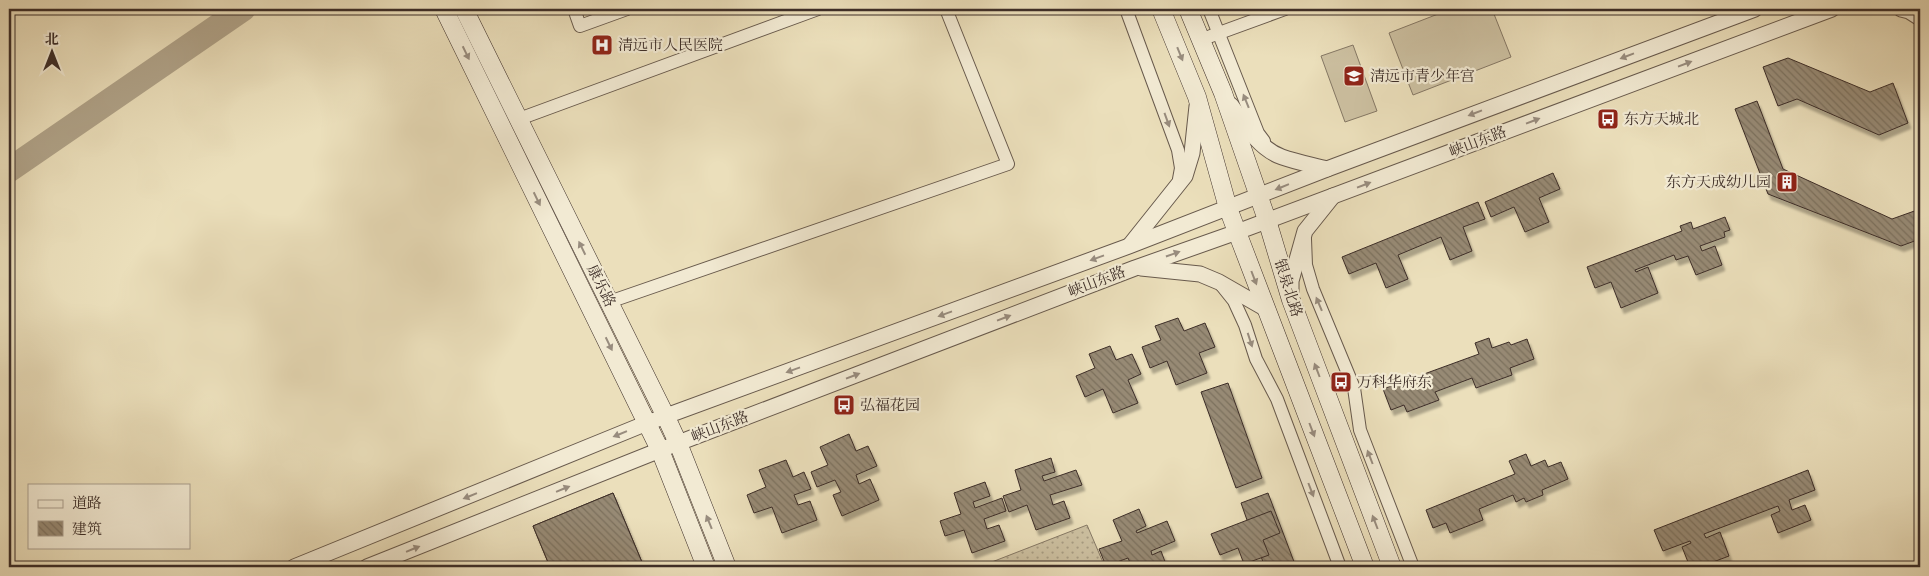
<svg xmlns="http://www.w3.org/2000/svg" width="1929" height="576" font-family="'Libre Bodoni','Noto Serif SC',serif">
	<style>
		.grass { fill: #cdc1a2; stroke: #857865 }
		.garden { fill: url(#garden-dots); stroke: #857865 }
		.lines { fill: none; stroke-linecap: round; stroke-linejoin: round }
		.river { stroke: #b0a389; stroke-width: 25 }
		.building { fill: url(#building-back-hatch); stroke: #3d2e28; filter: url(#shadow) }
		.minor-casing { stroke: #685a4d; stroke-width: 14 }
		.tertiary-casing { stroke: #685a4d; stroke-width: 17 }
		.secondary-casing { stroke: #3d2e28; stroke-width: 19 }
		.minor { stroke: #f2ead3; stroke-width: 12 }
		.tertiary { stroke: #f2ead3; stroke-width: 15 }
		.secondary { stroke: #f2ead3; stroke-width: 18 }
		.oneway { fill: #988c7e }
		.labels { text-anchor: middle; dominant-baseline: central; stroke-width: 4.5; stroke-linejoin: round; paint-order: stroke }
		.poi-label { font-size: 15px; fill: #3d2e28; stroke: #f2ead3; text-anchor: start }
		.street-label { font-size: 15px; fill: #3d2e28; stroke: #f2ead3 }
	</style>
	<defs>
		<pattern id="garden-dots" width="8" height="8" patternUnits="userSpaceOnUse" patternTransform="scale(1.25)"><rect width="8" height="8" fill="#cdc1a2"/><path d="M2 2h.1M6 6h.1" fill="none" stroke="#a89d84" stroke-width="1.8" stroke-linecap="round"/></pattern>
		<pattern id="building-back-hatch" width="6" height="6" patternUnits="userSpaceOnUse" patternTransform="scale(1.25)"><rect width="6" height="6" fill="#978a74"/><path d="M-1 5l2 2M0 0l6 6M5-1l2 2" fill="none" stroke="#7c715f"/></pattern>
		<filter id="shadow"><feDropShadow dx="3" dy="5.5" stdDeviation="1" flood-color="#0004"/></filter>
	</defs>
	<rect width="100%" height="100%" fill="#ebdfbb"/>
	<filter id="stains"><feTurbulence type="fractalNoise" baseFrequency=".004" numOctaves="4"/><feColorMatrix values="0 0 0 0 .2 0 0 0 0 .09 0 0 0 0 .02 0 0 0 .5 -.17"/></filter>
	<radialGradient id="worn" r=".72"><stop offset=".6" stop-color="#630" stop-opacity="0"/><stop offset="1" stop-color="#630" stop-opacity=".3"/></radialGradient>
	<g class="grass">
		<path d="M1451,9h41l19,48 -98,38 -24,-62z"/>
		<path d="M1353,45l24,66 -32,11 -24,-66z"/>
	</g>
	<path class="garden" d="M1087,525l18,42h-126z"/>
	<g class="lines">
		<path class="river" d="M9,170l234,-161"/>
	</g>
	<g class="building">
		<path d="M1788,58l82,34 23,-9 15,40 -29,12 -82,-36 -19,7 -15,-39z"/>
		<path d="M1757,101l26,68 109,50 28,-10v30l-19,7 -133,-52 -33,-85z"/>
		<path d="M1553,173l7,16 -21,9 10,24 -24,10 -11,-25 -23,10 -6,-15z"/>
		<path d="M1478,202l7,17 -22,8 9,24 -22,9 -9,-23 -43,18 10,24 -22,9 -10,-25 -27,11 -7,-17z"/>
		<path d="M1725,217l5,13 -6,2 1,5 -25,9 2,5 13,-5 7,19 -26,10 -8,-19 -12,4 -2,-5 -39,15 1,2 12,-5 10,26 -37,15 -10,-26 -16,6 -8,-21 95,-36 -2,-5 11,-4 2,7z"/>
		<path d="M1178,318l6,13 21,-8 10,24 -16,6 8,20 -31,12 -9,-24 -17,7 -8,-21 19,-7 -6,-14z"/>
		<path d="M1489,338l3,10 17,-6 2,3 16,-6 7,20 -24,9 2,7 -36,13 -4,-10 -37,14 4,8 -32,12 -3,-7 -13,5 -8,-21 96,-35 -4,-11z"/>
		<path d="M1110,346l6,14 16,-6 9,20 -13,6 10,23 -25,10 -10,-24 -18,8 -9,-21 19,-8 -6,-14z"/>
		<path d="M1228,383l34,95 -26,10 -35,-96z"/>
		<path d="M849,434l7,17 12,-5 9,20 -21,9 3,9 11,-5 9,21 -37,16 -9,-21 8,-3 -6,-12 -18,7 -6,-15 17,-7 -8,-18z"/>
		<path d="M1526,454l5,12 14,-6 3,7 13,-5 7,17 -26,11 1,5 -17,7 -2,-4 -8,4 -3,-7 -34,14 4,11 -33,13 -4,-10 -13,5 -7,-18 89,-36 -6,-13z"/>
		<path d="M1051,458l4,14 -13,4 2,5 32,-11 6,15 -32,10 3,10 11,-4 6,17 -34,12 -9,-25 -18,7 -6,-16 18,-6 -6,-20z"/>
		<path d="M786,460l7,17 11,-5 7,17 -17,6 4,10 12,-4 7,19 -35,13 -10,-26 -18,6 -7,-18 19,-8 -7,-17z"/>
		<path d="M1808,470l7,20 -26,10 3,10 13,-5 6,15 -33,13 -7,-18 9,-4 -2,-5 -74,28 2,4 14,-6 9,24 -29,11h-10l-8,-20 9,-4 -1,-2 -27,10 -9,-21z"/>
		<path d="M985,482l5,14 -17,6 2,6 27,-10 4,13 -22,8 3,10 12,-4 6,16 -33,12 -8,-23 -19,6 -5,-15 21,-7 -7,-21z"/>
		<path d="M613,493l31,74h-94l-17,-41z"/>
		<path d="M613,493l31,74h-94l-17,-41z"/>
		<path d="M1268,493l28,74h-31l-18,-47 -6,-17z"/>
		<path d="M1139,509l7,17 -10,5 1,2 30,-12 8,20 -24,10 1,4 9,-4 6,16h-35l-4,-9 -22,8 -7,-17 23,-8 -9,-21z"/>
		<path d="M1271,511l9,22 -17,7 6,15 -25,9 -6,-16 -18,7 -9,-21z"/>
	</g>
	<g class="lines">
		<g class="minor-casing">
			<g id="minor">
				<path d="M574,9l6,17 47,-17"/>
				<path d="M1126,9l52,141 3,18 -2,11"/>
				<path d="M1209,9l49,124 6,8"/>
				<path d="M1200,40l85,-31"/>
				<path d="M519,119l299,-110"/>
				<path d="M1305,239l1,26 7,24 41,99 6,42 53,137"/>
				<path d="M1222,286l12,15 11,24 11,34 21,40 63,168"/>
				<path d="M609,302l399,-138 -62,-155"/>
			</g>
		</g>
		<g class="tertiary-casing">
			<g id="tertiary">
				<path d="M1901,9l8,2 11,7"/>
				<path d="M1231,105c13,19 28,44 51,52 14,5 30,8 45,12"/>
				<path d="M1130,245l55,-69 7,-23 5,-47"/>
				<path d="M1141,268l59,6 19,8 47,27"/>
				<path d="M1291,293v-12l14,-50 28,-35"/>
				<path d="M294,567l353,-144 482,-177 198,-77 428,-160"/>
				<path d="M367,567l293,-117 475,-182 102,-36 595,-223"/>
			</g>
		</g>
		<g class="secondary-casing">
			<g id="secondary">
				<path d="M444,9l216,441 46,117"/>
				<path d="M464,9l202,408 12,26 49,124"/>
				<path d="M1161,9l36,88 31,111 9,24 128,335"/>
				<path d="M1188,9l35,84 44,127 24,80 101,267"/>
			</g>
		</g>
		<use href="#minor" class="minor"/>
		<use href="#tertiary" class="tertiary"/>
		<use href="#secondary" class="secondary"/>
	</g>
	<defs><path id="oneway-solid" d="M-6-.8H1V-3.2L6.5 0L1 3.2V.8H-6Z" transform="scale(1.25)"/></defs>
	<g class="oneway">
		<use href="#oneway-solid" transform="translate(466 53) rotate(64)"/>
		<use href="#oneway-solid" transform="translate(1180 54) rotate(68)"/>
		<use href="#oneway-solid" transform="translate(1627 56) rotate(159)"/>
		<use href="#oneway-solid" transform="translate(1685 64) rotate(-21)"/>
		<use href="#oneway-solid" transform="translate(1246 101) rotate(-112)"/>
		<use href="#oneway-solid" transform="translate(1475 113) rotate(159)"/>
		<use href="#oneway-solid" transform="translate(1167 120) rotate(70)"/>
		<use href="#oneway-solid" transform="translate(1533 121) rotate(-21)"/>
		<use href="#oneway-solid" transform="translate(1364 185) rotate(-21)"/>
		<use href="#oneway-solid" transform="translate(1282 187) rotate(158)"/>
		<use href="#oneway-solid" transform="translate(537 199) rotate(64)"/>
		<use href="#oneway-solid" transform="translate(582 248) rotate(-116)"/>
		<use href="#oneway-solid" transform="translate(1173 254) rotate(-19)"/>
		<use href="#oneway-solid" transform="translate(1097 258) rotate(160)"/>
		<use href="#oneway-solid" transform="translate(1254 278) rotate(69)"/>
		<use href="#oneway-solid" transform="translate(1319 304) rotate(-113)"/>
		<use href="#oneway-solid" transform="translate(945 314) rotate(160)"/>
		<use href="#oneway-solid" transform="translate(1004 318) rotate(-21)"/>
		<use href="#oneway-solid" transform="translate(1250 340) rotate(72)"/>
		<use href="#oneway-solid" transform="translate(609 344) rotate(64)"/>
		<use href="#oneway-solid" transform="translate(793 370) rotate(160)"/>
		<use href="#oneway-solid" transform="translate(1317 370) rotate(-111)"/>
		<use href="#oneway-solid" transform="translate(853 376) rotate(-21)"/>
		<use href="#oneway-solid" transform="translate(1312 430) rotate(69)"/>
		<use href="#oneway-solid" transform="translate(620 434) rotate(158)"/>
		<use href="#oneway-solid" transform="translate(1370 457) rotate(-111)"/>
		<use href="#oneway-solid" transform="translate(563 489) rotate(-22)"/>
		<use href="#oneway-solid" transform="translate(1311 490) rotate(69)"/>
		<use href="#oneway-solid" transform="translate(470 496) rotate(158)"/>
		<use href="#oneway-solid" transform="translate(709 522) rotate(-112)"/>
		<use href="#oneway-solid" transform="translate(1375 522) rotate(-111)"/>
		<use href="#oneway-solid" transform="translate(413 549) rotate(-22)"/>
	</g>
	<defs>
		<g id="hospital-square" transform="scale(1.125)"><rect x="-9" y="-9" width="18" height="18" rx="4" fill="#8f2418" stroke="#f2ead3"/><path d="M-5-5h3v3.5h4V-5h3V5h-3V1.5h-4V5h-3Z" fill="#fff"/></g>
		<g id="school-square" transform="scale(1.125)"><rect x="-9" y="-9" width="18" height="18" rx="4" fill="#8f2418" stroke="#f2ead3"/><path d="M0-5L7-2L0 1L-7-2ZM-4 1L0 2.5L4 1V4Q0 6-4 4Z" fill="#fff"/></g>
		<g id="bus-square" transform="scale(1.125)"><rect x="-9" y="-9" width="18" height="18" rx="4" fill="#8f2418" stroke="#f2ead3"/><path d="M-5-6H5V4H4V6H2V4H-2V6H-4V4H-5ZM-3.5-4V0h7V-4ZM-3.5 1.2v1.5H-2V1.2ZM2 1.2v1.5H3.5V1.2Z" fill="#fff"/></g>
		<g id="building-square" transform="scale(1.125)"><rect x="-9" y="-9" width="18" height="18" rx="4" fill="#8f2418" stroke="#f2ead3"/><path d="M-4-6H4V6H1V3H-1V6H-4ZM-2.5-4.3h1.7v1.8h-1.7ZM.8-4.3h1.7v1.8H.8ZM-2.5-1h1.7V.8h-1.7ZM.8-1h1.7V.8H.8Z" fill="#fff"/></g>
	</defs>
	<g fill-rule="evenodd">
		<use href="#hospital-square" x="602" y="45"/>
		<use href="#school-square" x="1354" y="76"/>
		<use href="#bus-square" x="1608" y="119"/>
		<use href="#building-square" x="1787" y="182"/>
		<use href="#bus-square" x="1341" y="382"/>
		<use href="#bus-square" x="844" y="405"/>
	</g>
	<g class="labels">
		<g class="poi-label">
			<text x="618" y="45">清远市人民医院</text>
			<text x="1370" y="76">清远市青少年宫</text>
			<text x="1624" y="119">东方天城北</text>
			<text x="1771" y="182" text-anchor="end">东方天成幼儿园</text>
			<text x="1357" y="382">万科华府东</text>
			<text x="860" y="405">弘福花园</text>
		</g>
		<g class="street-label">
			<text transform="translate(1478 142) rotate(-21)">峡山东路</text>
			<text transform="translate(1097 282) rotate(-21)">峡山东路</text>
			<text transform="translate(601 286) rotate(64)">康乐路</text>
			<text transform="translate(1288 288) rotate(72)">银泉北路</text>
			<text transform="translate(720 427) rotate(-21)">峡山东路</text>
		</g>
	</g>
	<rect width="1929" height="576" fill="none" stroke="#ebdfbb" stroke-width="30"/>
	<rect x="10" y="10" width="1909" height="556" fill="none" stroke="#3d2e28" stroke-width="2.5"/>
	<rect x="15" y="15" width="1899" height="546" fill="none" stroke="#3d2e28"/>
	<rect x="28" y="484" width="162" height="65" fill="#f2ead3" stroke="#aa9f8f"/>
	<rect x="38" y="500" width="25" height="8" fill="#f2ead3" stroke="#aa9f8f"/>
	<text x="72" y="508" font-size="15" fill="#3d2e28">道路</text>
	<rect x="38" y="521" width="25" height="15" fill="url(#building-back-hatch)" stroke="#aa9f8f"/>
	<text x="72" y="534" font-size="15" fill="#3d2e28">建筑</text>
	<g transform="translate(52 52)" stroke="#f2ead3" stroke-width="4" paint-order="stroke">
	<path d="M0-4L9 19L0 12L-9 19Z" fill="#3d2e28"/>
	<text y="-8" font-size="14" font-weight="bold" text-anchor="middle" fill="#3d2e28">北</text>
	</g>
	<rect width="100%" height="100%" filter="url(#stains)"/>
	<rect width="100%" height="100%" fill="url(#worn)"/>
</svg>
